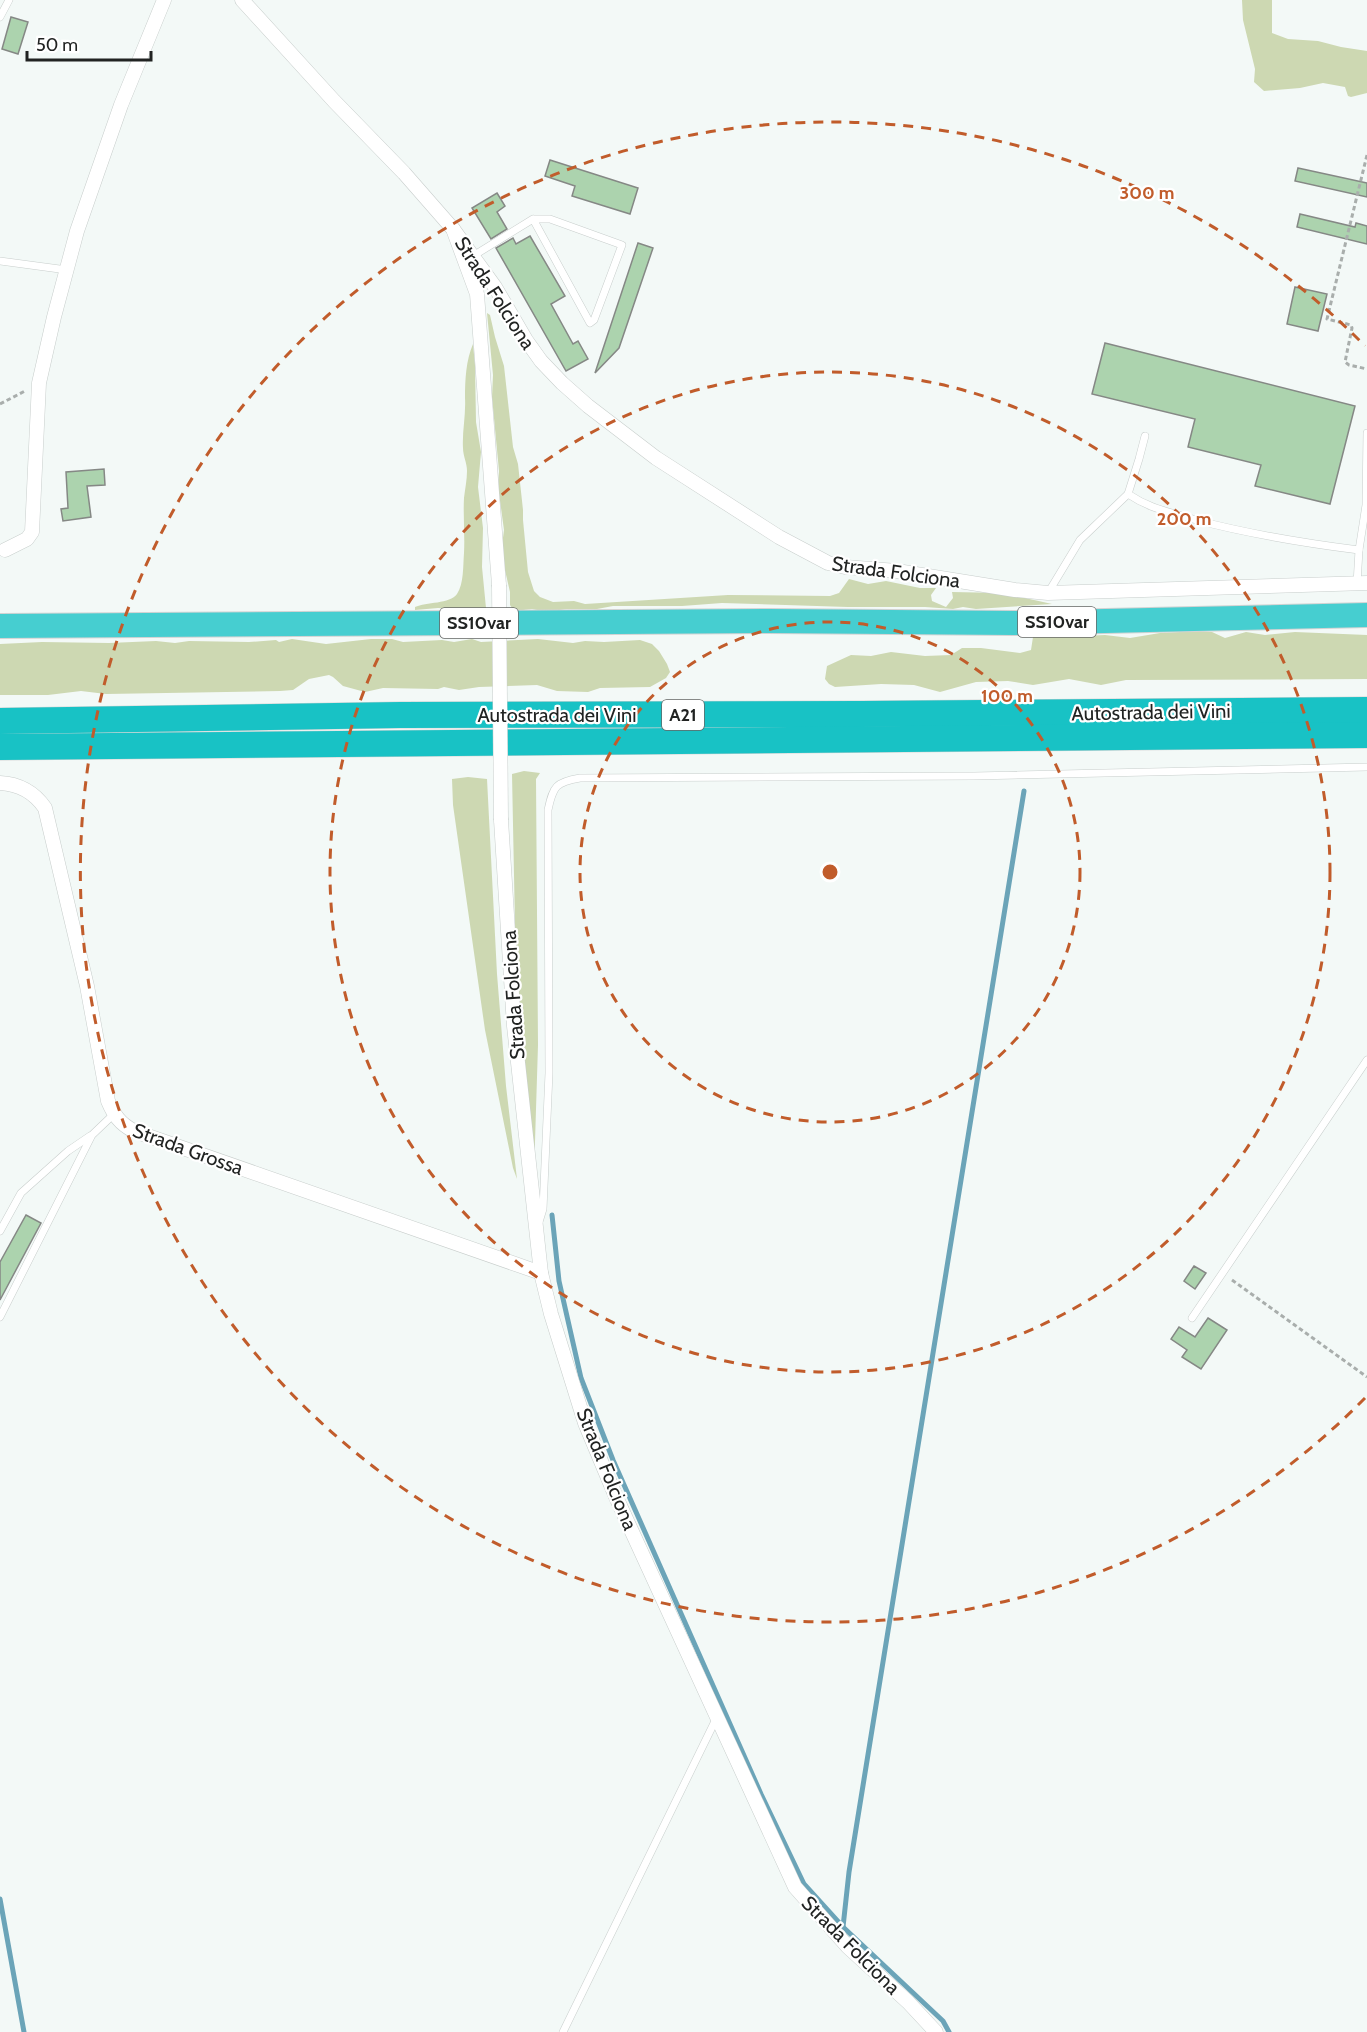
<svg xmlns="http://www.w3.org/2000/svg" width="1367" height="2032" font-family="Cabin,sans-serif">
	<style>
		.green { fill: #cdd8b2 }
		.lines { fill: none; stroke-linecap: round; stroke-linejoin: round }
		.stream { stroke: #6ba4b8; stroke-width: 5 }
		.building { fill: #acd3ae; stroke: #858885; stroke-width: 1.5 }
		.service-casing { stroke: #c8cecc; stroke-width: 8 }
		.minor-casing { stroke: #c8cecc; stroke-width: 15 }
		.trunk-casing { stroke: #d3d3d3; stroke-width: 26 }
		.motorway-casing { stroke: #d3d3d3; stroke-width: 27 }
		.path { stroke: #a9aeac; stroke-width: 3; stroke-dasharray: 4.5 3; stroke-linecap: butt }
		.service { stroke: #fff; stroke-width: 7 }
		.minor { stroke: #fff; stroke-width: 14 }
		.trunk { stroke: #46ced0; stroke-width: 24 }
		.motorway { stroke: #18c2c5; stroke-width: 26 }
		.minor-bridge-casing { stroke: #c8cecc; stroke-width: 15; stroke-linecap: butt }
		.minor-bridge { stroke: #fff; stroke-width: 14 }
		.ring { fill: none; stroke: #c15c2b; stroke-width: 3; stroke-dasharray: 10 8 }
		.labels { text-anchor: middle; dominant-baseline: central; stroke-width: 4.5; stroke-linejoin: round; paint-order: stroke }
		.shield { fill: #fff; stroke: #646564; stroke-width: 1.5 }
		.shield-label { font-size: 18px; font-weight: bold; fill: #212322 }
		.street-label { font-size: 20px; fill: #212322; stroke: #fff }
		.centre { fill: #c15c2b; stroke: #fff; stroke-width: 3 }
		.ring-label { font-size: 18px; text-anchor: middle; font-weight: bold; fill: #c15c2b; stroke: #fff; stroke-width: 4.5; stroke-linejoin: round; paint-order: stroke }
	</style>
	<rect width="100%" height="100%" fill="#f3f9f7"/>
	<g class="green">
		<path d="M1242,0h30v33l16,6 30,2 23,6 26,4v42l-16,4 -3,-1 -3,-9 -22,-4 -23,5 -36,3 -10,-9 1,-13 -12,-49z"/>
		<path d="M487,313l3,2 5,22 9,29 9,81 5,17 5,46v10l5,52 6,19 6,6 13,5 21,-1 11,3 143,-9 102,1 9,-3 10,-14 19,5 18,-3 34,7h16l-5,7 1,6 14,6 7,-9 -1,-6 50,1 50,11 -76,5 -13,-2 -10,2 -28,-2h-77l-126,-4 -40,3h-69l-16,3h-31l-18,3 -16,-3 -18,2 -4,-6v-13l-9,-39 3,-23 -6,-44 1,-15 -7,-74 1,-22z"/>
		<path d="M473,344l2,21 1,57 5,30 -3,35 5,41 -1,39 4,41 -1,2 -47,-2 -23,2v-3c11,-5 35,-3 42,-13 7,-10 6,-29 7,-41 1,-18 -1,-37 0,-55 1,-9 3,-18 3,-27 0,-8 -4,-15 -4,-23 -1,-16 3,-33 2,-50 0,-18 1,-38 8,-54z"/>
		<path d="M1199,631l13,1 13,6 21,-6 19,3 30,-3 72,3v44l-241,1 -25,5 -32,-6 -36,6 -25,-4 -32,1 -36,10 -26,-7 -33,-1 -46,3 -6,-3 -4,-5 2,-13 24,-11 20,1 20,-4 34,4 26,-1 11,-7h19l39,5 11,-3 2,-13 26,-5 23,4 23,-1 25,3 30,-5z"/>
		<path d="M292,639l34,5 45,-5h21l11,3 39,-2 12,2 18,-3 9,3 57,-3 35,4 12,-2 19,1 36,-2 12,4 7,7 8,13 3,8 -4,6 -16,9 -50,1 -12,4 -31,-1 -20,-6 -58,2 -20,3 -15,-3 -6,2 -55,-1 -18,4 -22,-6 -10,-9 -4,-2 -20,4 -16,11 -13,1 -174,3 -25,-3 -33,4h-48v-51l42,-2 67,1 47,-2 19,2 14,-2 60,1 27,-2 3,2z"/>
		<path d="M524,771l16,2 -4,6 2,266 -4,129 -18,-198 -4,-202z"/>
		<path d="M468,777l19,2 10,195 9,112 11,93 -4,-11 -28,-138 -32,-225 -1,-26z"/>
	</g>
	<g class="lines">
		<g class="stream">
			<path d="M552,1215l7,66 22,97 32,82 148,334 43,90 39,43 100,94 6,11"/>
			<path d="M0,1899l24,133"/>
			<path d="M843,1927l6,-55 175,-1081"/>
		</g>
	</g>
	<g class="building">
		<path d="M11,17l17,5 -10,32 -16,-5z"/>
		<path d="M550,160l88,28 -8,26 -58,-18 3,-10 -30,-10z"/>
		<path d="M1298,168l69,15v14l-72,-16z"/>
		<path d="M497,193l8,13 -8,6 10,17 -16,10 -19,-31z"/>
		<path d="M1300,214l55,13 1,-4 11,3v18l-70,-17z"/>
		<path d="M530,236l35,60 -14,8 22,40 5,-3 10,18 -22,12 -70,-123 17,-10 3,6z"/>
		<path d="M638,243l15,5 -34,100 -24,25z"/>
		<path d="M1295,287l32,7 -9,37 -31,-7z"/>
		<path d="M1105,343l250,63 -25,98 -75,-18 6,-21 -73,-18 7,-28 -103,-25z"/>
		<path d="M104,469l1,16 -18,1 4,31 -28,4 -2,-12 7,-1 -2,-36z"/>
		<path d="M26,1215l15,8 -41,77v-38z"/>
		<path d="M1194,1266l12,7 -11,16 -11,-8z"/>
		<path d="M1208,1318l19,12 -26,39 -19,-12 5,-7 -16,-11 8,-12 16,10z"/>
	</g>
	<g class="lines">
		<g class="service-casing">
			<g id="service">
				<path d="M0,17l9,-17"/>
				<path d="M473,256l60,-37h17l72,26 -28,75 -4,3 -57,-104"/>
				<path d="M0,261l67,9"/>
				<path d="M1128,494c22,15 42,18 68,26 53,14 108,23 163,30"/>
				<path d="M1357,584l2,-34 7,-45 1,-72"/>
				<path d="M1048,593l32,-53 48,-46 11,-35 6,-23"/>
				<path d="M539,1222l4,-13 6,-136 -1,-263c5,-24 8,-28 32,-32l394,-2 393,-9"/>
				<path d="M0,1231l21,-38 47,-42 22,-15"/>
				<path d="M0,1317l92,-182 22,-21"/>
				<path d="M1192,1318l175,-258"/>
				<path d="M563,2032l154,-315"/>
			</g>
		</g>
		<g class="minor-casing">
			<g id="minor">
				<path d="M242,0l92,101 70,72 49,56 24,65 22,291"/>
				<path d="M453,229l42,58 31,53 15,21 21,22 26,23 68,52 123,79 49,26 17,4 52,4 118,19 33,3 319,-10"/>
				<path d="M5,550l22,-11 5,-7 7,-149 15,-66 23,-86 44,-126 43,-105"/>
				<path d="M0,783c20,1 34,9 45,25l42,178 21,115c6,14 12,23 26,30l407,142"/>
				<path d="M501,820l13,206 27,247 10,41 34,109 31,74 179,390 53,60 60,55 28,30"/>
			</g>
		</g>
		<g class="trunk-casing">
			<path id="trunk" d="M0,626l769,-5 245,2 353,-8"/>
		</g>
		<g class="motorway-casing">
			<g id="motorway">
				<path d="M0,721l400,-6 461,-1 506,-4"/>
				<path d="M0,747l1367,-12"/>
			</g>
		</g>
		<g class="path">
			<path d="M1367,155l-40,164 24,6 1,3 -7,34 4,3 18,4"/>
			<path d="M0,404l25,-13"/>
			<path d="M1232,1280l135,97"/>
		</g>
		<use href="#service" class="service"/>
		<use href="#minor" class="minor"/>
		<use href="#trunk" class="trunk"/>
		<use href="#motorway" class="motorway"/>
		<g class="minor-bridge-casing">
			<path id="minor-bridge" d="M499,585l2,235"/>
		</g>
		<use href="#minor-bridge" class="minor-bridge"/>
	</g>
	<g class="ring">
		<circle cx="830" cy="872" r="250"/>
		<circle cx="830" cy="872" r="500"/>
		<path d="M1365 1398A750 750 0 1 1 1365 346"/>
	</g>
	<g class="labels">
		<g class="shield">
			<rect x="1018" y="607" width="78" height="30" rx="4.5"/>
			<rect x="440" y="608" width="78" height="30" rx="4.5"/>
			<rect x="662" y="700" width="42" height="30" rx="4.5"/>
		</g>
		<g class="shield-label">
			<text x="1057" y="622">SS10var</text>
			<text x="479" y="623">SS10var</text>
			<text x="683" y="715">A21</text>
		</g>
		<g class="street-label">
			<text transform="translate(495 293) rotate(57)">Strada Folciona</text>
			<text transform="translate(896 572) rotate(8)">Strada Folciona</text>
			<text transform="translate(1151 712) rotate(-1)">Autostrada dei Vini</text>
			<text x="557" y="715">Autostrada dei Vini</text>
			<text transform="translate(513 995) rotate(-94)">Strada Folciona</text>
			<text transform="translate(188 1149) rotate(20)">Strada Grossa</text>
			<text transform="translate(607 1469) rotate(68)">Strada Folciona</text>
			<text transform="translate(851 1945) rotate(45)">Strada Folciona</text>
		</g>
	</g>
	<circle cx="830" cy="872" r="9" class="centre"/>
	<g class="ring-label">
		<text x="1147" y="199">300 m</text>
		<text x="1184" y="525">200 m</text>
		<text x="1007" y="702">100 m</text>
	</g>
	<path d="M27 51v9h124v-9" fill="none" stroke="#212322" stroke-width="3"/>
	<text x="36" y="51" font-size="18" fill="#212322" stroke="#ffffff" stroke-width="4.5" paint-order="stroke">50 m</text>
</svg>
